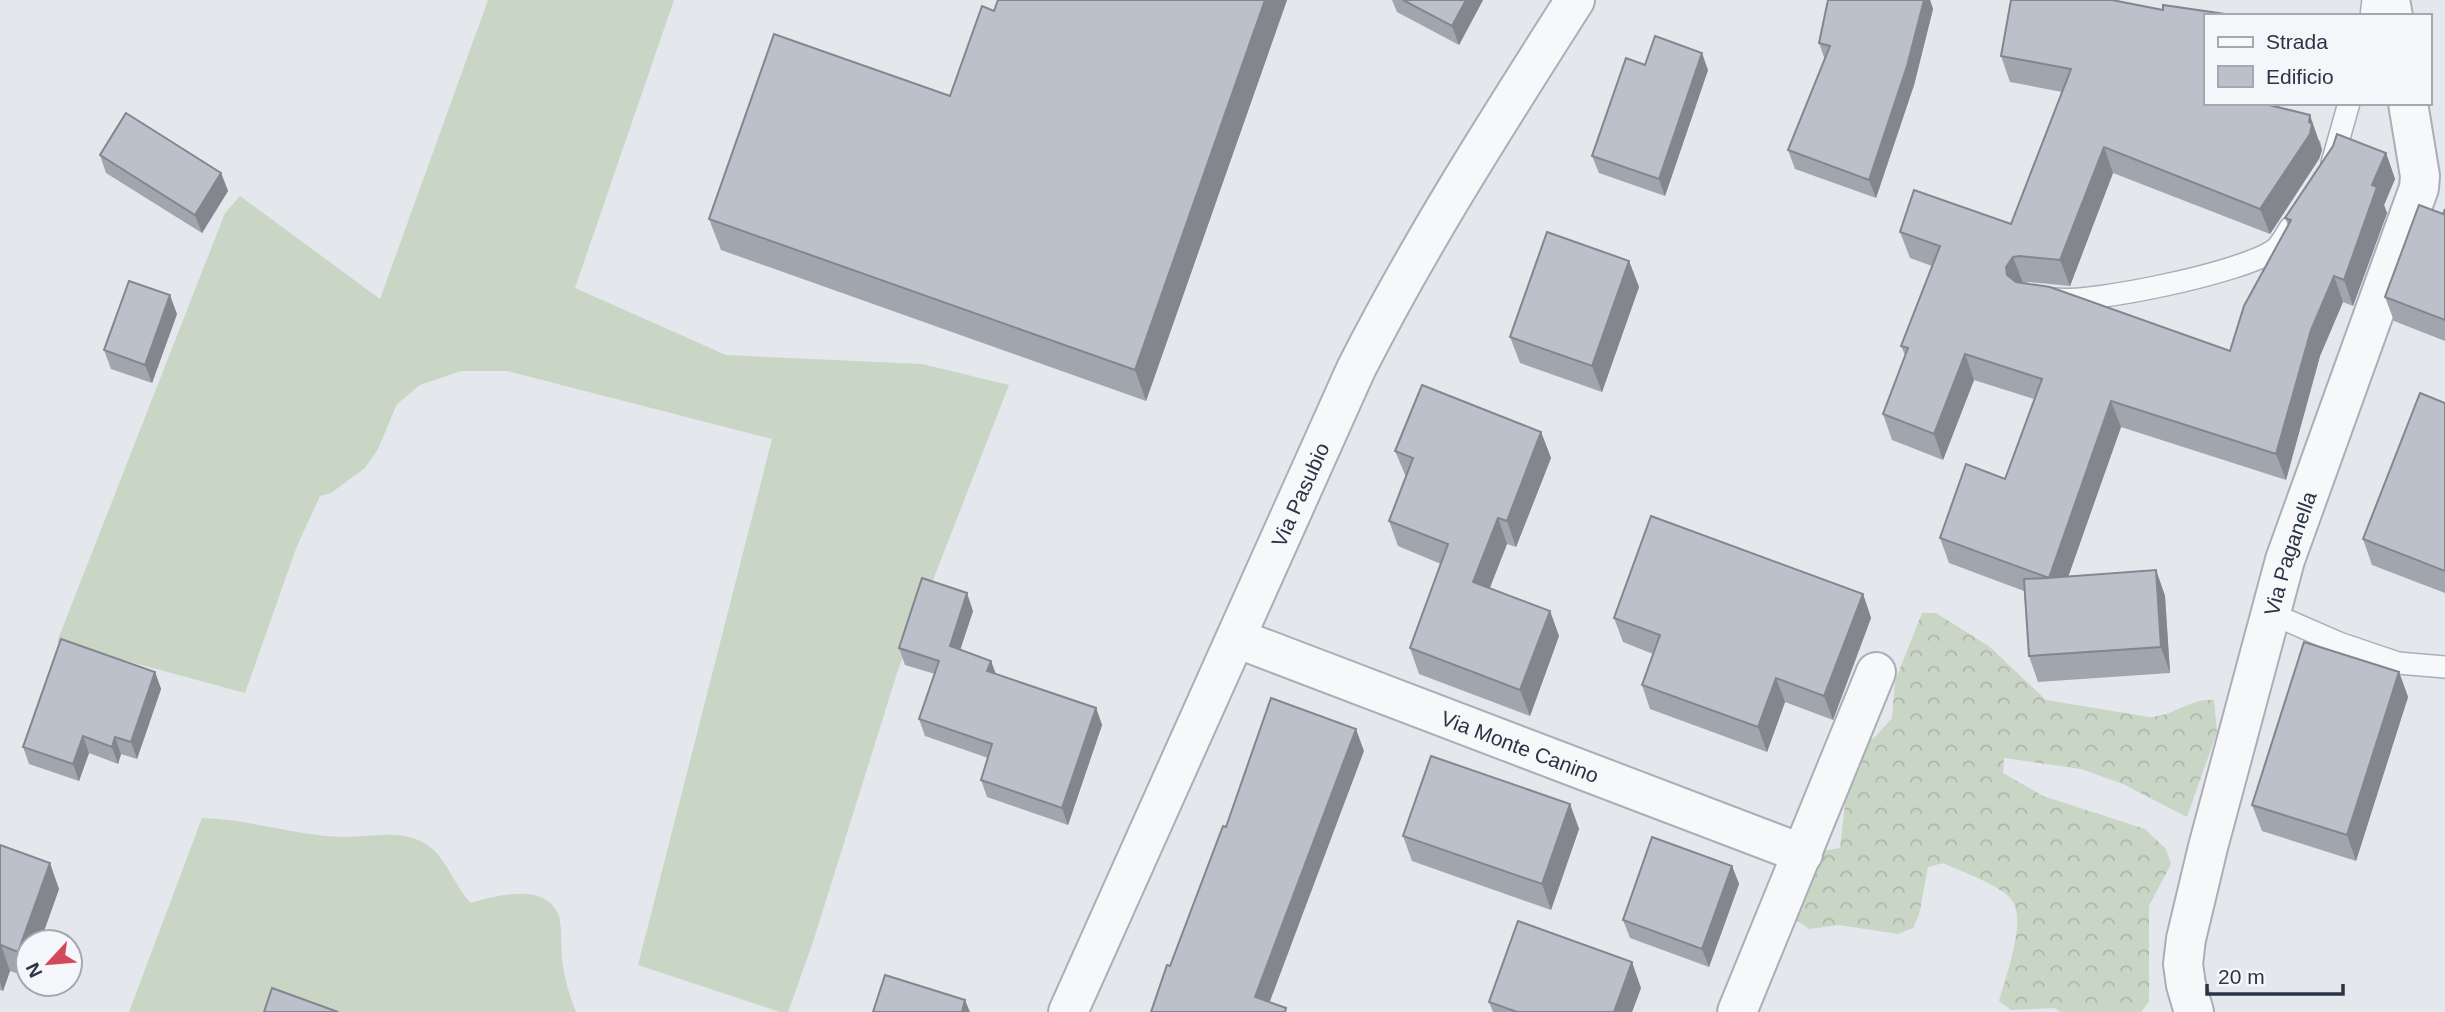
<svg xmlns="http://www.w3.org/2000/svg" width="2445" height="1012" font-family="Helvetica,sans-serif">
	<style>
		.grass { fill: #c9d6c5 }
		.forest { fill: url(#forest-crowns) }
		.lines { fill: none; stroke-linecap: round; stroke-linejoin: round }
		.service-casing { stroke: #a9aeb7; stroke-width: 24 }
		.minor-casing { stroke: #a9aeb7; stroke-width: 42 }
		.service { stroke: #f7f8fa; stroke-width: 21 }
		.minor { stroke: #f7f8fa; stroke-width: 38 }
		.wall { fill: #a1a5ae }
		.shaded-wall { fill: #83868d }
		.building { fill: #bbc0ca; stroke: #83868d; stroke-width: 2 }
		.labels { text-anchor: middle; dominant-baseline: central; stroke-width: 6; stroke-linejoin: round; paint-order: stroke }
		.street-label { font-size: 21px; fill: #2b3445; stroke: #f4f6f9 }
	</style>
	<defs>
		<pattern id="forest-crowns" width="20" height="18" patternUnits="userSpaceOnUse" patternTransform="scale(1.75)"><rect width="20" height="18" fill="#c9d6c5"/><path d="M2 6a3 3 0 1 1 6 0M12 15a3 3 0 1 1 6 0" fill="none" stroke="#adb8ab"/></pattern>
	</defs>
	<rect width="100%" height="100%" fill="#e4e7ec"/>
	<g class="grass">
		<path d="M488,0h186l-99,288 151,67 196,9 87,21 -111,285 -85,272 -25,70h-8l-142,-47 134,-526 -265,-68h-46l-41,14 -23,19 -19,45 -13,19 -34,25 -11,3 -23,50 -52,147 -188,-51 168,-429 15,-17 140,103z"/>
		<path d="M202,818c48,1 96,19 144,19 31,0 58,-9 84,10 18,14 25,40 41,56 25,-7 75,-22 88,13 3,10 2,32 3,43 2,19 7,35 14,53h-447z"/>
	</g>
	<path class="forest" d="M1922,613h14l54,34 56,53 103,17c24,0 41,-19 65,-17l3,32 -30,85 -64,-33 -42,-15 -77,-11 -1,15 40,23 102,33 21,20 5,15 -22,42v96l-8,10h-80l-7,-4 -43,2 -12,-9c6,-23 29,-83 12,-102 -13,-15 -49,-27 -68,-36l-15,4 -9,48 -6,13 -15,6 -59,-9 -30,4 -25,-18 19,-57 37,-6 5,-44 -5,-13 6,-47 28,-6 18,-20 3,-37z"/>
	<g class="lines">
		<g class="service-casing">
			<g id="service">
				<path d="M2371,16l2,-16"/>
				<path d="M2332,163l17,-60"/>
				<path d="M2054,299c38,5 190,-27 220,-49 7,-5 12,-16 16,-22"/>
				<path d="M2270,613l69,30 59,20 47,4"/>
			</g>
		</g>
		<g class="minor-casing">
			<g id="minor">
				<path d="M2390,0l3,16"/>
				<path id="s1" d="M1236,638l567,216"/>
				<path id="s2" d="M1068,1012l288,-643c65,-128 142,-248 219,-369"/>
				<path d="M1737,1012l139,-340"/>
				<path id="s3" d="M2194,1012l-8,-27 -3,-21 3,-25 22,-92 77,-287 134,-372 1,-12 -12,-73"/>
			</g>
		</g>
		<use href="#service" class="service"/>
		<use href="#minor" class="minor"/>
	</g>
	<g class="wall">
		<path d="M998,0h289l-141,401 -425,-151 -12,-31 241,-123 44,-85z"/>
		<path d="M1392,0h91l-24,45 -62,-33z"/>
		<path d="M1828,0h102l3,9 -19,76 -38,113 -81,-29 -7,-19 37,-90 -6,-17z"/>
		<path d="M2011,0l194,103h59l56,38 2,9 -3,9 -49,75 -157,-61 -43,113 -41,-4 -6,1 207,68 58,-126 -3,-7 101,-65 9,26 -11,26 3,8 -34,93 -10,-4 -23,54 -34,124 -165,-53 -53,149 88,-6 9,26 5,77 -132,9 -9,-26 -5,-65 -75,-28 -9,-25 65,-59 29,-80 -60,-19 -31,80 -51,-20 -9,-26 22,-59 -4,-9 31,-80 -22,-8 -10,-26 111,-8 51,-132 -52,-10 -9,-26z"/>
		<path d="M1708,70l-43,126 -66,-23 -7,-17z"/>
		<path d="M100,155l121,18 7,18 -26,42 -96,-60z"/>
		<path d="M2445,209v132l-51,-20 -9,-24 58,-83z"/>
		<path d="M1629,261l10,26 -37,105 -82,-29 -10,-26z"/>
		<path d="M177,314l-25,69 -41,-14 -7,-19z"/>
		<path d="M2445,403v190l-73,-28 -9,-26z"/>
		<path d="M1541,432l10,26 -35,89 -9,-3 -17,44 60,23 9,25 -29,80 -111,-42 -9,-26 31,-84 -43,-18 -9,-25 17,-44 -11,-26z"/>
		<path d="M1863,594l8,24 -38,102 -48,-18 -18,50 -117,-43 -8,-24 11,-31 -30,-12 -9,-24z"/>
		<path d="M973,611l-13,38 31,12 5,13 100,34 6,17 -34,100 -81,-28 -6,-17 7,-22 -63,-22 -6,-17 16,-45 -30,-9 -6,-17z"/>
		<path d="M155,672l6,17 -24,70 -16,-5 -3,10 -29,-11 -10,28 -50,-17 -6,-17z"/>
		<path d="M2399,672l9,25 -52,164 -94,-30 -10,-26z"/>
		<path d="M1570,804l9,25 -28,81 -139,-49 -9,-25z"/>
		<path d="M0,845l59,44 -31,88 -18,-6 -7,20 -3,-1z"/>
		<path d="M1732,866l7,18 -30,83 -79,-29 -7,-18z"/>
		<path d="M1641,988l-9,24h-139l-4,-10z"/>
	</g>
	<g class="shaded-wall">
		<path d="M1265,0h22l-141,401 -11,-31z"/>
		<path d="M1466,0h17l-24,45 -7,-19z"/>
		<path d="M1924,0h6l3,9 -19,76 -38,113 -7,-18z"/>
		<path d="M1702,53l6,17 -43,126 -6,-17z"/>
		<path d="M2310,115l12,35 -3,9 -49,75 -10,-25 49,-87z"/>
		<path d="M2104,147l9,26 -43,113 -10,-26z"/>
		<path d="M2386,153l9,26 -11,26 3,8 -34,93 -9,-26 28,-95z"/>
		<path d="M221,173l7,18 -26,42 -7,-18z"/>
		<path d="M2013,257l10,26 -7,17 -9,-25 -1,-8z"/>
		<path d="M1629,261l10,26 -37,105 -10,-26z"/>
		<path d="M2334,276l9,26 -23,54 -34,124 -10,-26 35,-124z"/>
		<path d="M170,295l7,19 -25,69 -7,-18z"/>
		<path d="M1965,354l9,26 -31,80 -9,-26z"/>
		<path d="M2111,401l10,26 -62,176 -10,-25z"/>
		<path d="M1541,432l10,26 -35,89 -9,-26z"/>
		<path d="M1498,518l9,26 -25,63 -9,-25z"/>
		<path d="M2156,570l9,26 5,77 -9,-26z"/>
		<path d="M967,593l6,18 -17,52 -6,-17z"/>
		<path d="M1863,594l8,24 -38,102 -9,-24z"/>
		<path d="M1550,611l9,25 -29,80 -10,-26z"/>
		<path d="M991,661l6,17 -10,-7z"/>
		<path d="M155,672l6,17 -24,70 -6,-17z"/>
		<path d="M2399,672l9,25 -52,164 -9,-26z"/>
		<path d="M1776,678l9,24 -18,50 -9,-25z"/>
		<path d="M1096,708l6,17 -34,100 -6,-17z"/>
		<path d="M1356,729l8,22 -98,261 -11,-15z"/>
		<path d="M83,736l6,17 -10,28 -6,-17z"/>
		<path d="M115,737l6,17 -3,10 -6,-17z"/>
		<path d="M1570,804l9,25 -28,81 -9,-26z"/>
		<path d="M50,863l9,26 -19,53h-12v35l-10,-25z"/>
		<path d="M1732,866l7,18 -30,83 -7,-18z"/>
		<path d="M1,945l9,26 -7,20 -3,-9v-34z"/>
		<path d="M1632,962l9,26 -9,24h-18z"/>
		<path d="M965,1000l5,12h-8z"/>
	</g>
	<g class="building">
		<path d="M998,0h267l-130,370 -426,-151 65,-185 176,62 32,-90 12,5z"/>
		<path d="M1403,0h63l-14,26z"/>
		<path d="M1828,0h96l-17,66 -38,114 -81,-30 42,-104 -11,-3z"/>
		<path d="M2011,0h101l51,10v-5l76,11h-34v87h56l49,12 -1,7 3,2 -2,10 -50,75 -156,-62 -44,113 -40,-4 -7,1 -7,10 1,8 9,7 34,5 180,64 14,-45 47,-86 -6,-2 48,-72 4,-12 49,19 -14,32 5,2 -33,93 -10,-4 -23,54 -35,124 -165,-53 -62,177 107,-8 5,77 -132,9 -5,-77 25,-1 -109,-40 26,-74 39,15 37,-100 -77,-25 -31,80 -51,-20 25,-66 -7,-2 39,-100 -40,-14 14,-42 97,34 60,-155 -70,-13z"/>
		<path d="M1655,36l47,17 -43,126 -67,-23 34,-98 19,7z"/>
		<path d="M126,113l95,60 -26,42 -95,-60z"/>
		<path d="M2419,205l24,9 2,-5v111l-60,-23z"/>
		<path d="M1547,232l82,29 -37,105 -82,-29z"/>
		<path d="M129,281l41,14 -25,70 -41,-15z"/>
		<path d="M1422,385l119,47 -34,89 -9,-3 -25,64 77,29 -30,79 -110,-42 38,-104 -59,-23 24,-63 -18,-7z"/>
		<path d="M2420,393l25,10v168l-82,-32z"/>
		<path d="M1651,516l212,78 -39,102 -48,-18 -18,49 -116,-42 18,-50 -46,-17z"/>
		<path d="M922,578l45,15 -17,53 41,15 -4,10 109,37 -34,100 -81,-28 11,-36 -73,-25 20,-58 -40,-13z"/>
		<path d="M61,639l94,33 -24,70 -16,-5 -3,10 -29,-11 -10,28 -50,-17z"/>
		<path d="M2304,642l95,30 -52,163 -95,-30z"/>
		<path d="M1271,698l85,31 -101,268 31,11 -1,4h-134l16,-47 3,1 53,-140 3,1z"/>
		<path d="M1431,756l139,48 -28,80 -139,-48z"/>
		<path d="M1652,837l80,29 -30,83 -79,-29z"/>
		<path d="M0,845l50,18 -32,89 -17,-7 -1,3z"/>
		<path d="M1518,921l114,41 -18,50h-97l-28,-10z"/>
		<path d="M885,975l80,25 -3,12h-89z"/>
		<path d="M272,988l66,24h-74z"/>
	</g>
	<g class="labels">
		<g class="street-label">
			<text stroke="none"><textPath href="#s2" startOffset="567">Via Pasubio</textPath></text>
			<text stroke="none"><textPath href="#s3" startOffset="474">Via Paganella</textPath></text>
			<text stroke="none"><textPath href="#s1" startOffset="304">Via Monte Canino</textPath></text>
		</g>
	</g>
	<rect x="2204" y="14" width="228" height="91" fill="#f4f6f9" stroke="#a4a8b1" stroke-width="2"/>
	<rect x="2218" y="37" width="35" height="10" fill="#f7f8fa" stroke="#a4a8b1" stroke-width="2"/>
	<text x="2266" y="49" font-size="21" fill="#2b3445">Strada</text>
	<rect x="2218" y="66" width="35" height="21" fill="#bbc0ca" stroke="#a4a8b1" stroke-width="2"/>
	<text x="2266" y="84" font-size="21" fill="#2b3445">Edificio</text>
	<g transform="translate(49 963) rotate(244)"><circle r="33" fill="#f4f6f9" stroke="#a4a8b1" stroke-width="2"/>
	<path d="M0-5L12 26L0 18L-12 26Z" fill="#d1495b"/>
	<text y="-10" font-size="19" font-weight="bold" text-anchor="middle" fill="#2b3445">N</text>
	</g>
	<path d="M2207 984v10h136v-10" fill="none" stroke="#2b3445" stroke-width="3.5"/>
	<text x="2218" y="984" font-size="21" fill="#2b3445" stroke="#f4f6f9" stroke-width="5" paint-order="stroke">20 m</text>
</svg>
